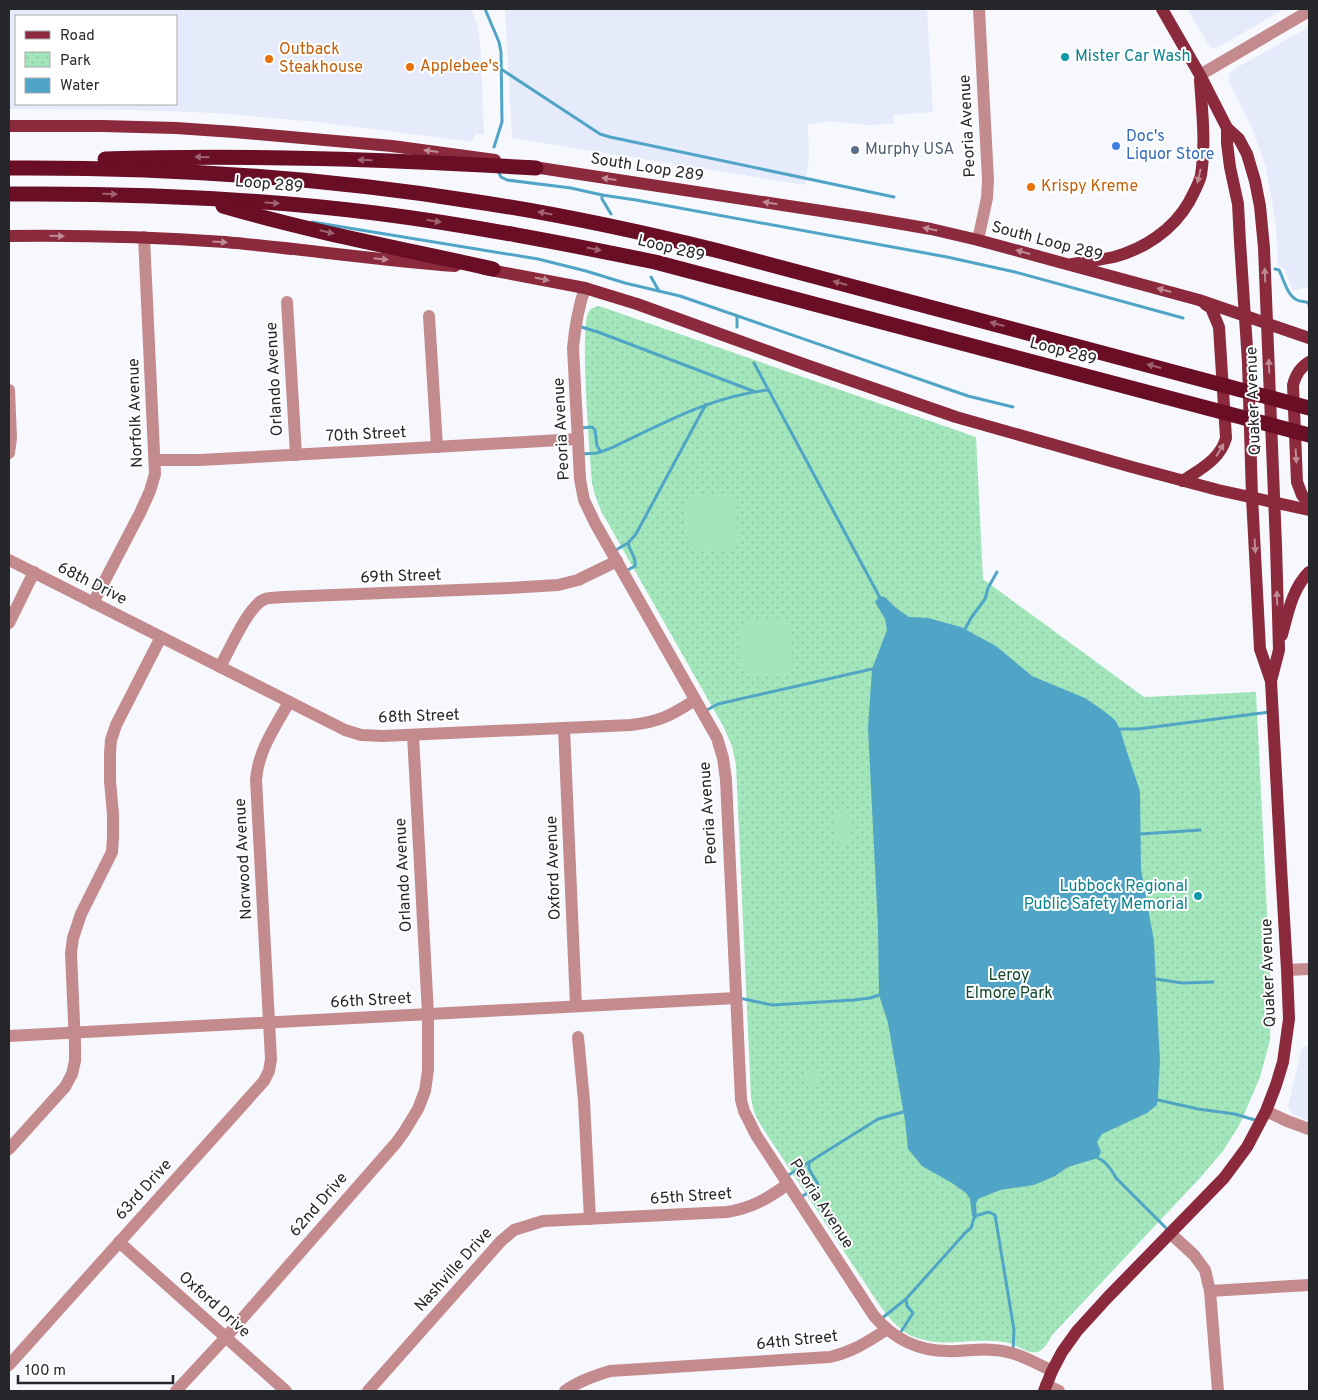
<svg xmlns="http://www.w3.org/2000/svg" width="1318" height="1400" font-family="Overpass,sans-serif">
	<style>
		.built { fill: #e6ebfc; fill-rule: evenodd }
		.park { fill: url(#park-dots) }
		.garden { fill: #a3e6bc }
		.water { fill: #50a5c6 }
		.lines { fill: none; stroke-linecap: round; stroke-linejoin: round }
		.stream { stroke: #50a5c6; stroke-width: 3 }
		.minor { stroke: #c48b8f; stroke-width: 12 }
		.major { stroke: #8b2a3c; stroke-width: 12 }
		.highway { stroke: #6a0e25; stroke-width: 15 }
		.oneway { fill: #bf8a94 }
		.oneway2 { fill: #9e6271 }
		.culture-dot { fill: #0f9aa8; stroke: #fff; stroke-width: 2 }
		.food-dot { fill: #e8710a; stroke: #fff; stroke-width: 2 }
		.shop-dot { fill: #3f7fe0; stroke: #fff; stroke-width: 2 }
		.service-dot { fill: #5c6f8a; stroke: #fff; stroke-width: 2 }
		.labels { text-anchor: middle; dominant-baseline: central; stroke-width: 4; stroke-linejoin: round; paint-order: stroke }
		.food-label { font-size: 16px; fill: #c56008; stroke: #fff; text-anchor: start }
		.culture-label { font-size: 16px; fill: #0d838f; stroke: #fff; text-anchor: start }
		.street-label { font-size: 16px; fill: #26272b; stroke: #fff }
		.shop-label { font-size: 16px; fill: #366cbe; stroke: #fff; text-anchor: start }
		.service-label { font-size: 16px; fill: #4e5e75; stroke: #fff; text-anchor: start }
		.park-label { font-size: 16px; fill: #12492d; stroke: #fff }
	</style>
	<defs>
		<pattern id="park-dots" width="8" height="8" patternUnits="userSpaceOnUse" patternTransform="scale(1.25)"><rect width="8" height="8" fill="#a3e6bc"/><path d="M2 2h.1M6 6h.1" fill="none" stroke="#8cc5a2" stroke-width="1.8" stroke-linecap="round"/></pattern>
	</defs>
	<rect width="100%" height="100%" fill="#f7f8fe"/>
	<g class="built">
		<path d="M9,9h462l7,18 3,26 3,82 -9,-1 -3,8 -154,-20 -103,-9 -81,-3 -125,-1zM16,16h160v88h-160z"/>
		<path d="M505,9h422l6,103 -40,3 1,9 -28,1 -36,-4 -22,4 1,34 -4,26 -293,-47z"/>
		<path d="M1187,9h97l-62,36 -9,4 -3,-2z"/>
		<path d="M1309,27v260l-16,4 -8,-21 -7,-5 -2,-40 -5,-30 -6,-30 -13,-37 -22,-44 -2,-8 2,-3 8,-6z"/>
		<path d="M1309,1046v75l-17,-7 -4,-7 14,-60z"/>
	</g>
	<path class="park" d="M599,306l377,131 7,142 161,118 112,-5 15,301 -1,47 -10,37 -20,47 -17,27 -23,27 -147,156c-4,6 -8,15 -15,18 -9,2 -20,-6 -29,-9 -5,-1 -10,-2 -15,-2 -26,-2 -52,6 -77,-3 -16,-5 -27,-19 -37,-32l-120,-182 -6,-12 -3,-14 -15,-333 -4,-19 -9,-20 -122,-215 -6,-16 -3,-12c-2,-26 -13,-157 -3,-172 2,-3 6,-4 10,-5z"/>
	<g class="garden">
		<path d="M730,493l6,7 2,41 -5,8 -39,3 -6,-6 -3,-41 5,-9z"/>
		<path d="M784,618l6,6 3,41 -5,9 -39,2 -6,-5 -4,-42 6,-9z"/>
		<path d="M833,812h15l2,33 -15,1z"/>
		<path d="M818,1072v15h-14v-14z"/>
	</g>
	<path class="water" d="M879,596l6,1 10,10 8,6 6,4 19,1 33,9 35,19 36,30 53,22 19,13 11,9 5,9 7,23 13,39 1,79 13,71 3,67 3,53 -2,34 -1,10 -10,8 -45,21 -5,8 4,10 -3,6 -30,9 -13,9 -21,9 -34,5 -22,9 -2,5 1,14h-3l-2,-2 -2,-17 -4,-6 -14,-10 -30,-17 -14,-17 -3,-28 -17,-98 -9,-28 -1,-68 -10,-199 4,-59 15,-39 -2,-11 -10,-17z"/>
	<g class="lines">
		<g class="stream">
			<path d="M485,9l14,33 2,10 1,70 -8,25"/>
			<path d="M501,69l99,65 10,3 284,60"/>
			<path d="M499,173l2,4 6,3 64,8 31,7v4l9,15"/>
			<path d="M602,195l34,5 311,57 68,15 168,46"/>
			<path d="M312,222l226,37 48,12 39,12 55,13 288,100 45,11"/>
			<path d="M1275,269l4,1c5,10 8,25 18,30 4,2 8,1 12,3v3"/>
			<path d="M651,277l8,14"/>
			<path d="M578,326l20,6 155,59"/>
			<path d="M737,327v-11"/>
			<path d="M754,363l125,233"/>
			<path d="M581,428l11,-1 3,3 2,16 4,6"/>
			<path d="M582,454l15,-1 12,-4c51,-24 102,-53 159,-59"/>
			<path d="M614,551l14,-8 8,-9 70,-130"/>
			<path d="M626,571l9,-5c2,-8 -5,-14 -7,-23"/>
			<path d="M965,629l6,-11 14,-19 3,-11 9,-16"/>
			<path d="M705,711l13,-7 154,-35"/>
			<path d="M1120,729h18l132,-17"/>
			<path d="M1141,834l59,-4"/>
			<path d="M1156,979l26,4 31,-1"/>
			<path d="M739,998l33,7 82,-5 16,-2 9,-3"/>
			<path d="M1158,1100l40,9 37,5 23,7"/>
			<path d="M1098,1158c9,4 14,12 18,20l53,53"/>
			<path d="M787,1176l91,-57 25,-7"/>
			<path d="M801,1197l18,-11 -10,-17v-7"/>
			<path d="M978,1215l11,-3 6,3 19,115 -1,20"/>
			<path d="M881,1319l25,-20 60,-67 5,-4 3,-10"/>
			<path d="M899,1335l14,-22 -6,-7 -1,-7"/>
		</g>
		<g class="minor">
			<path d="M1200,75l109,-64"/>
			<path d="M978,240l9,-42 1,-18 -9,-171"/>
			<path d="M585,288c-7,20 -10,39 -12,60l7,131 4,21 11,23 122,215 6,20 3,22 15,320 3,11 12,24 118,181c20,23 43,35 74,35 15,1 31,-3 46,-1 21,1 40,12 58,21"/>
			<path d="M287,302l9,153"/>
			<path d="M429,316l8,131"/>
			<path d="M9,390l2,48 -2,15"/>
			<path d="M155,460h45l378,-21"/>
			<path d="M9,560l336,170 16,5 22,1 248,-11c28,-3 41,-10 64,-25"/>
			<path d="M93,603l47,-90 10,-22 5,-17 -11,-237"/>
			<path d="M9,623l25,-51"/>
			<path d="M220,667c9,-16 28,-60 43,-67 5,-3 14,-2 20,-3l226,-9 49,-3 20,-5 39,-19"/>
			<path d="M564,728l12,278"/>
			<path d="M1287,970l22,-1"/>
			<path d="M9,1036l727,-38"/>
			<path d="M578,1037l6,64 6,118"/>
			<path d="M1266,1111l21,10 22,8"/>
			<path d="M9,1149l56,-62 7,-13 3,-13v-16l-4,-92 2,-15 8,-24 31,-62 1,-15v-23l-3,-33v-28l1,-13 5,-15 45,-88"/>
			<path d="M1171,1234l23,21 11,15 5,21 8,100"/>
			<path d="M119,1242l167,149"/>
			<path d="M1210,1291l99,-6"/>
			<path d="M9,1365l255,-284 5,-10 2,-12 -15,-279c2,-29 19,-53 33,-78"/>
			<path d="M1046,1385l13,6"/>
			<path d="M176,1391l50,-54 170,-194 8,-11 14,-23 7,-18 3,-21v-56l-15,-279"/>
			<path d="M368,1391l133,-150 13,-11 29,-9 184,-9c25,-4 40,-13 61,-28"/>
			<path d="M565,1391c14,-10 29,-15 45,-20l220,-14c23,-5 37,-15 56,-27"/>
		</g>
		<g class="major">
			<path d="M9,126h93l74,2 58,4 158,14 103,14"/>
			<path d="M1227,128v15l3,24 8,37 2,38 8,121 4,134 8,152 11,32"/>
			<path d="M527,166l340,52 64,11 47,11 221,60 110,38"/>
			<path d="M9,236c72,-1 144,1 216,6 77,7 153,18 230,24"/>
			<path d="M1072,264c14,-2 28,-4 42,-7 30,-8 59,-27 75,-55 4,-8 10,-18 12,-27 5,-32 1,-64 -1,-95"/>
			<path d="M485,269l100,19 52,16 169,61 150,52 176,50 86,23 91,20"/>
			<path d="M1309,362c-9,6 -13,12 -16,23l4,97 5,13 7,9"/>
			<path d="M1183,481c17,-12 37,-21 43,-43l-7,-111 -8,-19 -6,-4"/>
			<path d="M1282,635c6,-22 10,-46 27,-63"/>
			<path d="M1044,1391l8,-20 10,-19 15,-21 31,-34 116,-119 23,-31 19,-36 10,-26 7,-23 6,-43 -2,-49 -6,-103 -10,-186 8,-31 -3,-105 -9,-222 -3,-75 -4,-42 -5,-25 -8,-27 -8,-15 -12,-11 -27,-53 -38,-66"/>
		</g>
		<g class="highway">
			<path d="M105,159c143,-5 287,1 431,9"/>
			<path d="M9,168c154,-1 309,9 462,33 84,12 166,30 248,50l590,157"/>
			<path d="M9,194c122,-1 245,4 366,19 95,12 187,30 280,49l654,173"/>
			<path d="M223,206c88,26 180,43 270,63"/>
		</g>
	</g>
	<defs><path id="oneway-solid" d="M-6-.8H1V-3.2L6.5 0L1 3.2V.8H-6Z" transform="scale(1.25)"/></defs>
	<g class="oneway">
		<use href="#oneway-solid" transform="translate(431 151) rotate(-173)"/>
		<use href="#oneway-solid" transform="translate(1199 176) rotate(103)"/>
		<use href="#oneway-solid" transform="translate(609 179) rotate(-172)"/>
		<use href="#oneway-solid" transform="translate(770 203) rotate(-171)"/>
		<use href="#oneway-solid" transform="translate(930 229) rotate(-169)"/>
		<use href="#oneway-solid" transform="translate(57 236) rotate(1)"/>
		<use href="#oneway-solid" transform="translate(220 242) rotate(4)"/>
		<use href="#oneway-solid" transform="translate(1023 252) rotate(-165)"/>
		<use href="#oneway-solid" transform="translate(381 259) rotate(6)"/>
		<use href="#oneway-solid" transform="translate(1265 275) rotate(-92)"/>
		<use href="#oneway-solid" transform="translate(542 279) rotate(12)"/>
		<use href="#oneway-solid" transform="translate(1164 290) rotate(-165)"/>
		<use href="#oneway-solid" transform="translate(1269 366) rotate(-92)"/>
		<use href="#oneway-solid" transform="translate(1220 450) rotate(-59)"/>
		<use href="#oneway-solid" transform="translate(1296 456) rotate(87)"/>
		<use href="#oneway-solid" transform="translate(1255 546) rotate(87)"/>
		<use href="#oneway-solid" transform="translate(1277 598) rotate(-92)"/>
	</g>
	<g class="oneway2">
		<use href="#oneway-solid" transform="translate(202 157) rotate(-179)"/>
		<use href="#oneway-solid" transform="translate(365 160) rotate(-179)"/>
		<use href="#oneway-solid" transform="translate(110 194) rotate(1)"/>
		<use href="#oneway-solid" transform="translate(272 203) rotate(4)"/>
		<use href="#oneway-solid" transform="translate(545 213) rotate(-169)"/>
		<use href="#oneway-solid" transform="translate(434 221) rotate(9)"/>
		<use href="#oneway-solid" transform="translate(327 232) rotate(13)"/>
		<use href="#oneway-solid" transform="translate(594 249) rotate(12)"/>
		<use href="#oneway-solid" transform="translate(840 283) rotate(-165)"/>
		<use href="#oneway-solid" transform="translate(997 324) rotate(-165)"/>
		<use href="#oneway-solid" transform="translate(1154 366) rotate(-165)"/>
	</g>
	<g class="culture-dot">
		<circle cx="1065" cy="57" r="5"/>
		<circle cx="1198" cy="896" r="5"/>
	</g>
	<g class="food-dot">
		<circle cx="269" cy="59" r="5"/>
		<circle cx="410" cy="67" r="5"/>
		<circle cx="1031" cy="187" r="5"/>
	</g>
	<circle class="shop-dot" cx="1116" cy="146" r="5"/>
	<circle class="service-dot" cx="855" cy="150" r="5"/>
	<g class="labels">
		<g class="food-label">
			<text x="279" y="50">Outback<tspan x="279" dy="18">Steakhouse</tspan></text>
			<text x="420" y="67">Applebee's</text>
			<text x="1041" y="187">Krispy Kreme</text>
		</g>
		<g class="culture-label">
			<text x="1075" y="57">Mister Car Wash</text>
			<text x="1188" y="887" text-anchor="end">Lubbock Regional<tspan x="1188" dy="18">Public Safety Memorial</tspan></text>
		</g>
		<g class="street-label">
			<text transform="translate(968 126) rotate(-93)">Peoria Avenue</text>
			<text transform="translate(647 168) rotate(9)">South Loop 289</text>
			<text transform="translate(269 185) rotate(5)">Loop 289</text>
			<text transform="translate(1047 242) rotate(15)">South Loop 289</text>
			<text transform="translate(671 249) rotate(14)">Loop 289</text>
			<text transform="translate(1063 352) rotate(15)">Loop 289</text>
			<text transform="translate(275 379) rotate(-93)">Orlando Avenue</text>
			<text transform="translate(1254 401) rotate(-92)">Quaker Avenue</text>
			<text transform="translate(136 413) rotate(-92)">Norfolk Avenue</text>
			<text transform="translate(562 429) rotate(-93)">Peoria Avenue</text>
			<text transform="translate(366 435) rotate(-3)">70th Street</text>
			<text transform="translate(401 577) rotate(-2)">69th Street</text>
			<text transform="translate(92 584) rotate(27)">68th Drive</text>
			<text transform="translate(419 717) rotate(-2)">68th Street</text>
			<text transform="translate(709 813) rotate(-94)">Peoria Avenue</text>
			<text transform="translate(244 859) rotate(-93)">Norwood Avenue</text>
			<text transform="translate(554 868) rotate(-92)">Oxford Avenue</text>
			<text transform="translate(404 875) rotate(-93)">Orlando Avenue</text>
			<text transform="translate(1269 973) rotate(-92)">Quaker Avenue</text>
			<text transform="translate(371 1001) rotate(-3)">66th Street</text>
			<text transform="translate(144 1190) rotate(-48)">63rd Drive</text>
			<text transform="translate(691 1197) rotate(-4)">65th Street</text>
			<text transform="translate(821 1204) rotate(57)">Peoria Avenue</text>
			<text transform="translate(319 1205) rotate(-49)">62nd Drive</text>
			<text transform="translate(454 1270) rotate(-48)">Nashville Drive</text>
			<text transform="translate(214 1305) rotate(42)">Oxford Drive</text>
			<text transform="translate(797 1341) rotate(-6)">64th Street</text>
		</g>
		<g class="shop-label">
			<text x="1126" y="137">Doc's<tspan x="1126" dy="18">Liquor Store</tspan></text>
		</g>
		<g class="service-label">
			<text x="865" y="150">Murphy USA</text>
		</g>
		<g class="park-label">
			<text x="1009" y="976">Leroy<tspan x="1009" dy="18">Elmore Park</tspan></text>
		</g>
	</g>
	<rect width="1318" height="1400" fill="none" stroke="#26272b" stroke-width="20"/>
	<rect x="15" y="15" width="162" height="90" fill="#ffffff" stroke="#a8a9aa"/>
	<rect x="25" y="31" width="25" height="8" fill="#8b2a3c" stroke="#a8a9aa"/>
	<text x="60" y="40" font-size="15" fill="#26272b">Road</text>
	<rect x="25" y="52" width="25" height="15" fill="url(#park-dots)" stroke="#a8a9aa"/>
	<text x="60" y="65" font-size="15" fill="#26272b">Park</text>
	<rect x="25" y="78" width="25" height="15" fill="#50a5c6" stroke="#a8a9aa"/>
	<text x="60" y="90" font-size="15" fill="#26272b">Water</text>
	<path d="M18 1375v8h155v-8" fill="none" stroke="#26272b" stroke-width="2.5"/>
	<text x="25" y="1375" font-size="15" fill="#26272b" stroke="#ffffff" stroke-width="4" paint-order="stroke">100 m</text>
</svg>
